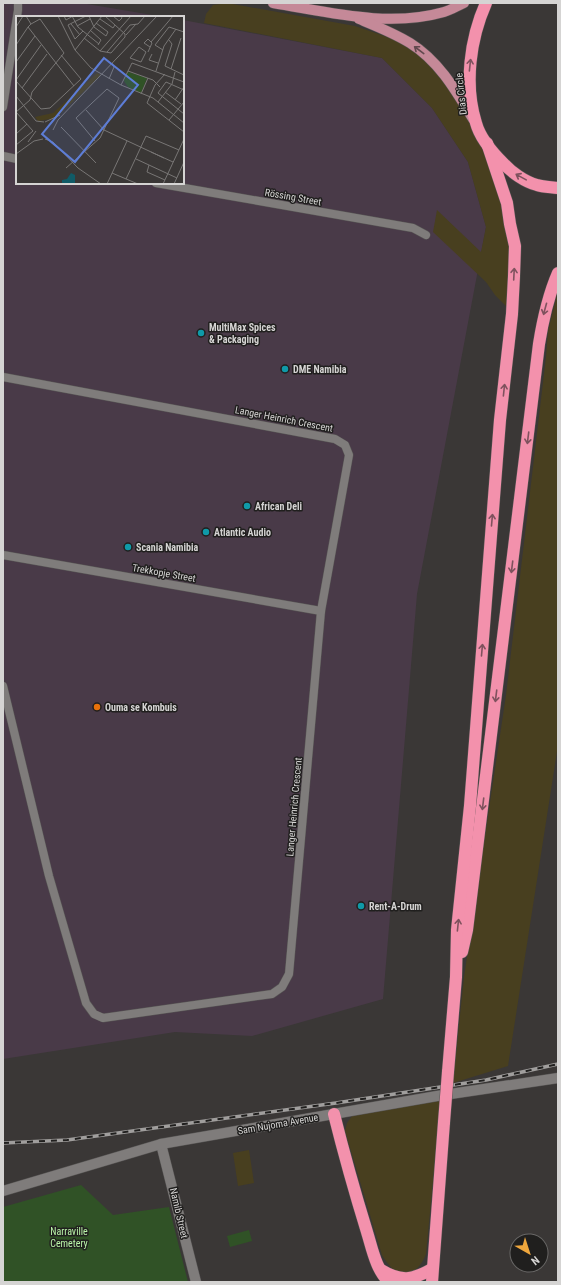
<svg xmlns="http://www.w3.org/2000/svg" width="561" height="1285" font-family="'Roboto Condensed',sans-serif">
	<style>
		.commercial { fill: #493a48 }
		.medical { fill: #4a3a46 }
		.green { fill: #305226 }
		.sand { fill: #483f1f }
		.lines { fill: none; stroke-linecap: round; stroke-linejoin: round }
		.street-casing { stroke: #575554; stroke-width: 9 }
		.secondary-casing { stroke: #575554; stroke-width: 11 }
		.primary-casing { stroke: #575554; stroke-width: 11 }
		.highway-casing { stroke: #575554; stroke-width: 13 }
		.street { stroke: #7f7c7b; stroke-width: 8 }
		.secondary { stroke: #7f7c7b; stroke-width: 10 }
		.primary { stroke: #c58998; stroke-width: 10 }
		.highway { stroke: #f391ac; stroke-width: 12 }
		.rail-casing { stroke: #a09e9d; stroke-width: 3.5 }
		.rail { stroke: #201f1e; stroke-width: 2; stroke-dasharray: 6; stroke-linecap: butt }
		.highway-bridge-casing { stroke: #575554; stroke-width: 13; stroke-linecap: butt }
		.highway-bridge { stroke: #f391ac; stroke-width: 12 }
		.oneway { stroke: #62494f }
		.oneway2 { stroke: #7f525e }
		.culture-dot { fill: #0f9aa8; stroke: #201f1e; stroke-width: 1.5 }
		.food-dot { fill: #e8710a; stroke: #201f1e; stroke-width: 1.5 }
		.labels { text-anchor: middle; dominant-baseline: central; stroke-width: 3; stroke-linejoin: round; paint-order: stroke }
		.street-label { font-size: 10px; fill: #d5d4d3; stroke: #201f1e }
		.poi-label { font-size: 10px; font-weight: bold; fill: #d5d4d3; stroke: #201f1e; text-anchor: start }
		.park-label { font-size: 10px; fill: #baf5a9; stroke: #201f1e }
		.inset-road { fill: none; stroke: #787675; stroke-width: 1 }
		.view { fill: #5d7dd6; fill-opacity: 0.15; stroke: #5d7dd6; stroke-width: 2 }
		.inset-edge { fill: none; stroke: #d5d4d3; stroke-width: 2 }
	</style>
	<rect width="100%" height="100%" fill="#3a3736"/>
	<path class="commercial" d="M3,3h78l83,14h-147v166h166v-163l199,38 50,50 36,54 18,65 -69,367 -34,405 -131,37 -77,-4 -172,27z"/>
	<path class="medical" d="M3,3h2l4,6 -2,19 -4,1z"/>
	<g class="green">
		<path d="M81,1185l32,30 56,-8 19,75h-185v-75z"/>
		<path d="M249,1230l3,11 -22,6 -3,-11z"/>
	</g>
	<g class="sand">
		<path d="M227,3l128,23 50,17 26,19 23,33 24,43 27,69 7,55 -5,45 -12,-12 -9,-13 -53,-50 4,-22 44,42 5,-25 -18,-65 -36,-54 -50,-50 -178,-35 2,-9 7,-9z"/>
		<path d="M558,291v454l-50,321 -55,17 11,-106 42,-282 40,-338 2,-26z"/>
		<path d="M441,1098l-15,156c-5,14 -17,25 -32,16 -4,-3 -9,-10 -12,-15l-37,-124 2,-8 5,-7z"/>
		<path d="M249,1150l5,33 -16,3 -5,-33z"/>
	</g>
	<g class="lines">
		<g class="street-casing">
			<g id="street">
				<path d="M3,107l15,-97v-7"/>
				<path d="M3,156l14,3"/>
				<path d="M156,183l257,45 13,7"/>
				<path d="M3,377l332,62 10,6 4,10 -28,156 -32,363 -7,13 -10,7 -169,24 -9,-4 -8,-11 -37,-127 -46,-190"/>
				<path d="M3,555l318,56"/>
			</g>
		</g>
		<g class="secondary-casing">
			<g id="secondary">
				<path d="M161,1144l35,138"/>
				<path d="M3,1191l158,-47 276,-48 121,-18"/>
			</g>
		</g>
		<g class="primary-casing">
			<g id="primary">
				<path d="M273,3c56,9 115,25 171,9 7,-2 13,-6 20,-9"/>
				<path d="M359,19c17,7 35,14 51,24 29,18 46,48 63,76"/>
			</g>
		</g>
		<g class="highway-casing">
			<g id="highway">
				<path d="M486,3c-16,36 -22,82 -10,120 4,15 17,30 27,40 8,9 22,19 34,22 6,2 14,2 21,3"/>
				<path d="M462,952l5,-22 72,-586c4,-25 9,-48 19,-71"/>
				<path d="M448,1072l8,-95 1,-47 13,-124 30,-386 12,-106 2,-38 1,-30 -5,-22 -3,-21 -20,-60"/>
				<path d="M334,1114c10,40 21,79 33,118 5,16 9,38 22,50"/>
				<path d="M381,1270c20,12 32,10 51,-1"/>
				<path d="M432,1282l12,-160"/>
			</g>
		</g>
		<use href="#street" class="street"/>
		<use href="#secondary" class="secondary"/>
		<use href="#primary" class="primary"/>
		<use href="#highway" class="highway"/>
		<g class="rail-casing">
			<path id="rail" d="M3,1143l64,-3 269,-37 150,-23 72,-16"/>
		</g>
		<use href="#rail" class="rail"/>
		<g class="highway-bridge-casing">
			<path id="highway-bridge" d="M444,1122l4,-50"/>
		</g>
		<use href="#highway-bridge" class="highway-bridge"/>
	</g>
	<defs><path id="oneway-shaft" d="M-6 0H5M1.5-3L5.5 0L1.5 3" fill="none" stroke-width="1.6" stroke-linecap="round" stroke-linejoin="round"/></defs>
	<use class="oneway" href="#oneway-shaft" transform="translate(419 50) rotate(-143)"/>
	<g class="oneway2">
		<use href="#oneway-shaft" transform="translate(470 65) rotate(-84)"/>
		<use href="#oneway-shaft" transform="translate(521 177) rotate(-151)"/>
		<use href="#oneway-shaft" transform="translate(514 274) rotate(-87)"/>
		<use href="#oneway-shaft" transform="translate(545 309) rotate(105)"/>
		<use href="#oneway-shaft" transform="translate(504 390) rotate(-84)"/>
		<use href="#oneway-shaft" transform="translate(528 438) rotate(97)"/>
		<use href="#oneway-shaft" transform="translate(492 520) rotate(-85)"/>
		<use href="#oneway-shaft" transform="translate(512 567) rotate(97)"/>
		<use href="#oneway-shaft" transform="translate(482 650) rotate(-85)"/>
		<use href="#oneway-shaft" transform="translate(496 696) rotate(97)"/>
		<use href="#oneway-shaft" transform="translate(483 804) rotate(97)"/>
		<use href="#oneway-shaft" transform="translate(458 925) rotate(-84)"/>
	</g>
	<g class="culture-dot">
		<circle cx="201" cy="333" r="4"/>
		<circle cx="285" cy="369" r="4"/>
		<circle cx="247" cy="506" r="4"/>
		<circle cx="206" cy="532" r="4"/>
		<circle cx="128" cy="547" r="4"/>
		<circle cx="361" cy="906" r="4"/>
	</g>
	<circle class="food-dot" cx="97" cy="707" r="4"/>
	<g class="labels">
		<g class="street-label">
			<text transform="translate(461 94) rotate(-96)">Dias Circle</text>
			<text transform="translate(293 197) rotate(10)">Rössing Street</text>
			<text transform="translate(284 419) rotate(11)">Langer Heinrich Crescent</text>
			<text transform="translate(164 573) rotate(10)">Trekkopje Street</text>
			<text transform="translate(294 807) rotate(-85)">Langer Heinrich Crescent</text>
			<text transform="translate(278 1124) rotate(-10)">Sam Nujoma Avenue</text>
			<text transform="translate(179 1213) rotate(77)">Namib Street</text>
		</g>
		<g class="poi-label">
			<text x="209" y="327">MultiMax Spices<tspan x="209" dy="12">&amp; Packaging</tspan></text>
			<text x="293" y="369">DME Namibia</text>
			<text x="255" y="506">African Deli</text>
			<text x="214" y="532">Atlantic Audio</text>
			<text x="136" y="547">Scania Namibia</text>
			<text x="105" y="707">Ouma se Kombuis</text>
			<text x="369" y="906">Rent-A-Drum</text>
		</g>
		<g class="park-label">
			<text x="69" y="1231">Narraville<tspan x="69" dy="12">Cemetery</tspan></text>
		</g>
	</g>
	<g transform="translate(16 16)">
		<rect width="168" height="168" fill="#3a3736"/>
		<path d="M112,56l19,6 -6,15 -13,-6 -4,-6z" fill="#305226"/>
		<path d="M81,57l4,2 -45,43 -18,3 -3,-4 18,-4z" fill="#483f1f"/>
		<path d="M55,157l4,2v9h-13v-4l5,-1z" fill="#105b67"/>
		<path class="inset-road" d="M10,0l5,8 -3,3 46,59M42,0l17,34 16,18 30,17 32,13 31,25M48,0l2,4 7,-4M56,0l6,11 21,17M73,0l5,11 12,9 2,-4 -12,-9M97,0l6,5 3,-3 -1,-2M84,3l13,9 2,-3 -10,-9M55,8l9,11M61,10l13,-7M0,11l7,-11M153,11l15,5M74,14l11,10 -3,5M67,15l-8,8 -7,-14 18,-9M110,19l10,-11M68,22l16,13 11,2 14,-16v-3l-10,-9M153,24l3,4 -7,22 19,9M135,26l22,-26M0,29l12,-18M123,31l7,5 -5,10 -11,-4zM59,34l27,-34M147,34l-8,-5 14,-18M84,35l31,-35M91,36l23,-27 8,-1 7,-8M132,36l4,-9 -4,-4 -4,4 6,4M136,38l-3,6 9,3M0,46l19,-26M155,53l10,-31M112,55l25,9 7,7M140,55l8,-25 12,-17M149,58l-10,11 -8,18 37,29M93,63l5,-12 -2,-4M0,64l25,-35M0,65l25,28 9,-1 31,-29 -20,-24M105,69l11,-22 52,19M6,72l25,-34M168,74l-18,-8 -8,11 26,21M149,76l16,12M125,78l7,-16M0,80l20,25 8,1M159,84l9,-13M142,86l14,-18 3,-12M70,94l18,20 60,28M0,96l14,-12 2,-8 32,-39 -24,-34 -9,5M0,96l17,19 -17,14M153,104l15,-18M29,106l15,-7M45,111l35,36M37,114l5,-10 99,-104M0,118l11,-10M29,123l8,3 25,26 23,16M12,126l8,-11M135,136l22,10M0,138l18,-13 9,-2M120,143l41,19M133,149l-2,7 18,8M50,152l34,-30 1,-2 18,-38 -12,-9 -31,29 19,23M96,157l26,11M110,163l20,-43 33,14M91,168l20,-43M147,168l21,-45M158,168l10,-22"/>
		<path class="view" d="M88,42l34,27 -63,77 -33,-28z"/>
		<rect width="168" height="168" class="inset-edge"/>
	</g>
	<rect width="561" height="1285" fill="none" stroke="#d5d4d3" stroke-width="8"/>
	<g transform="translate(529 1253) rotate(141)"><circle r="19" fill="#201f1e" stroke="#686766"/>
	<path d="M0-3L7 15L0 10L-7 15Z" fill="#efa73d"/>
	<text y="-6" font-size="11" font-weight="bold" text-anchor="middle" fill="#d5d4d3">N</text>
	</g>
</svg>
